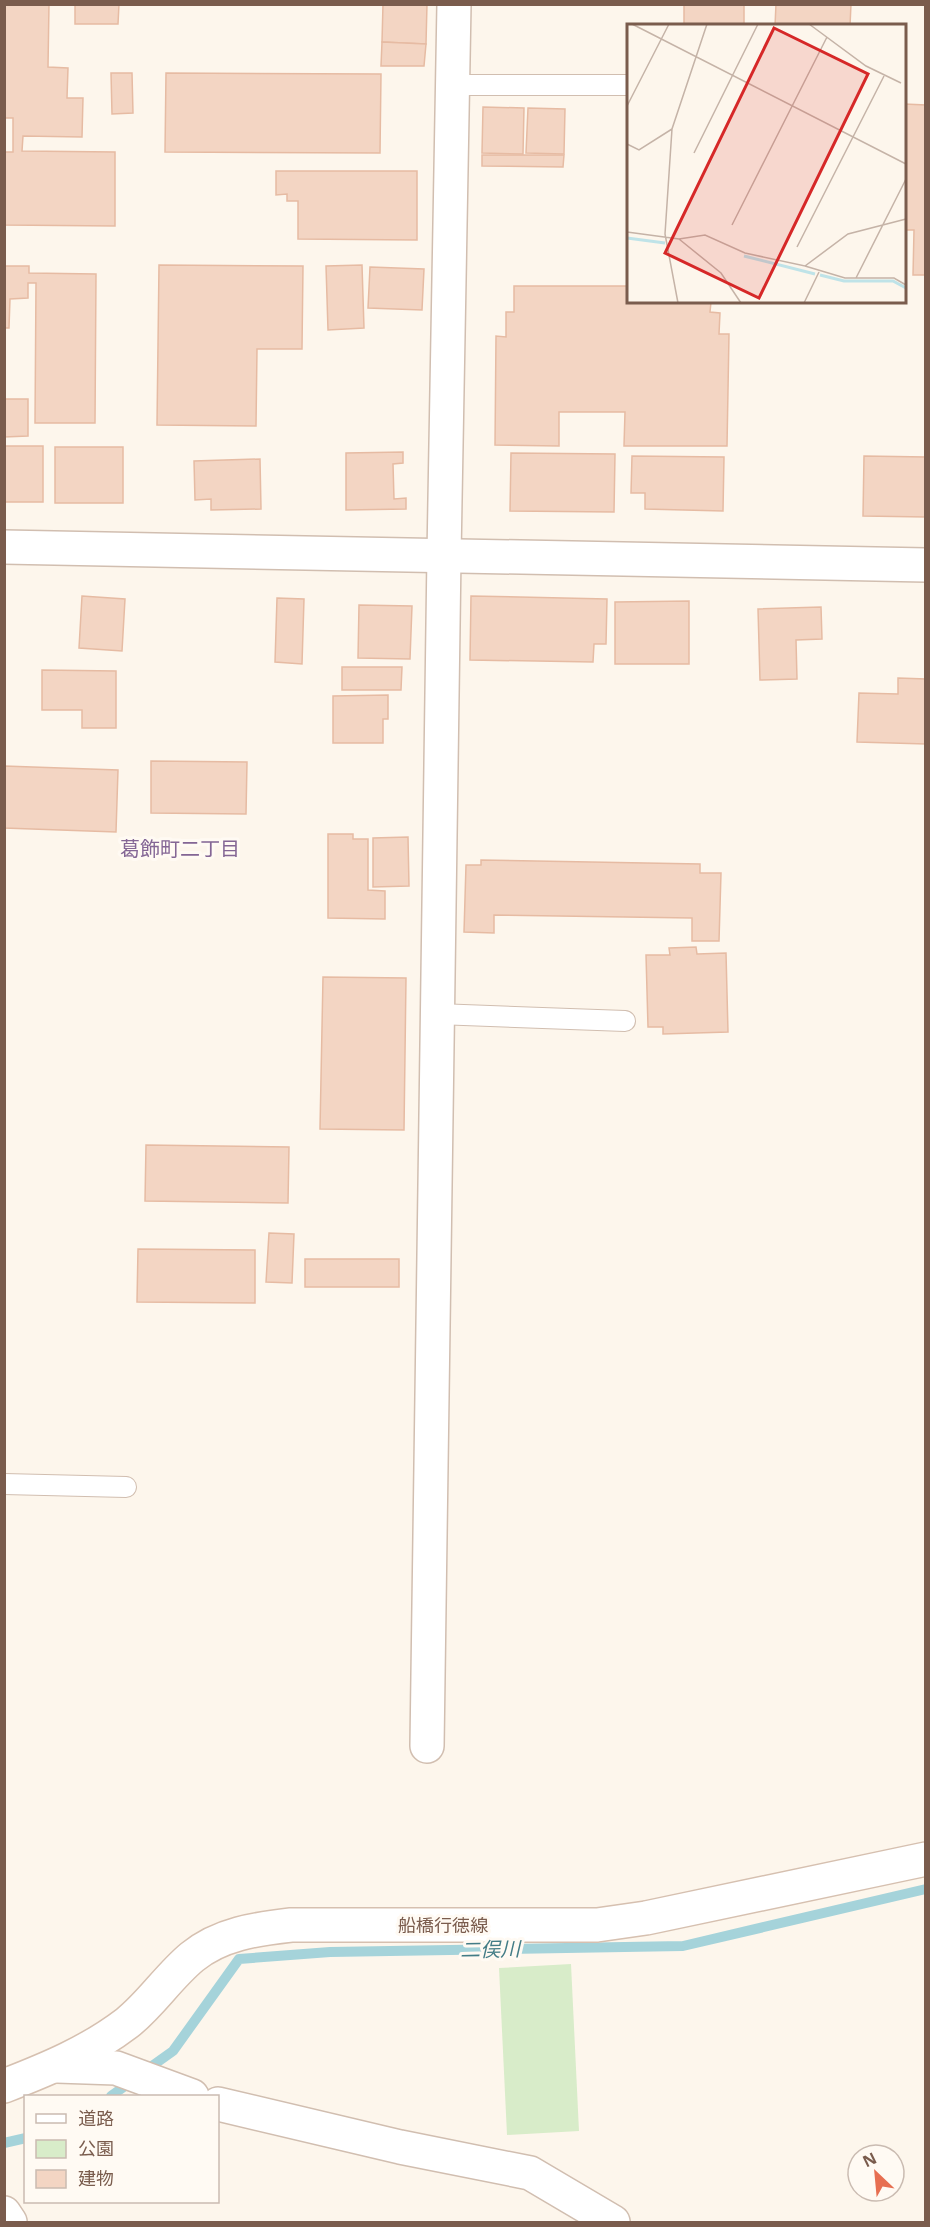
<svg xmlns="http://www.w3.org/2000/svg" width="930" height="2227" font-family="'Open Sans','Noto Sans JP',sans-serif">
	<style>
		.green { fill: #d8ecc9 }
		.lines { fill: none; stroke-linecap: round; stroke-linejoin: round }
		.stream { stroke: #a5d3da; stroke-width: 10 }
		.building { fill: #f3d5c3; stroke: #e6bba3; stroke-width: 1.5 }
		.service-casing { stroke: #d1beb0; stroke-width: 22 }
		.minor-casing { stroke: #d1beb0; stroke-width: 36 }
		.tertiary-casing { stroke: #d1beb0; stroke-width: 36 }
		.secondary-casing { stroke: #d6c0b0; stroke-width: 36 }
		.service { stroke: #fff; stroke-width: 20 }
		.minor { stroke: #fff; stroke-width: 33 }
		.tertiary { stroke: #fff; stroke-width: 33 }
		.secondary { stroke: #fff; stroke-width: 33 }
		.labels { text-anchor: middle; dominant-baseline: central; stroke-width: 6; stroke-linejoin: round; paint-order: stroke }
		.street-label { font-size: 18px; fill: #7a5c4d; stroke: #fffaf3 }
		.neighbourhood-label { font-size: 20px; fill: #846695; stroke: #fffaf3 }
		.water-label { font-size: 20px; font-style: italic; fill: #437c86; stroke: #fffaf3 }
		.inset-river { fill: none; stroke: #bfe3e8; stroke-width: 3 }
		.inset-road { fill: none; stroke: #c5b3a7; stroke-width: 1.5 }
		.view { fill: #d62828; fill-opacity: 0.15; stroke: #d62828; stroke-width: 3 }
		.inset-edge { fill: none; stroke: #7a5c4d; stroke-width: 3 }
	</style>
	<rect width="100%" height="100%" fill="#fdf6ec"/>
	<path class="green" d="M571,1964l8,167 -72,4 -8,-167z"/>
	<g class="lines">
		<g class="stream">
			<path d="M145,2071l28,-20 66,-92 91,-7 353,-6 243,-57"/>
			<path d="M111,2096l21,-15"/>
			<path d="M4,2143l22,-5"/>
		</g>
	</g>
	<g class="building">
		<path d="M4,4h45l-1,63 20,1 -1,30h16l-1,39 -59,-1 -1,15 93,1v74l-111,-1v-73h9v-34h-9z"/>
		<path d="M75,4h44l-1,20h-43z"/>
		<path d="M383,4h44l-1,40 -44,-2z"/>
		<rect x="684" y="4" width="60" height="22"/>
		<path d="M776,4h75l-1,22h-75z"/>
		<path d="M382,42l44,2 -2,22h-43z"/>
		<path d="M111,73h21l1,40 -21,1z"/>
		<path d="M166,73l215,1 -1,79 -215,-1z"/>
		<path d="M904,104l22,1v170h-13l1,-45h-10z"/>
		<path d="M483,107l41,1 -1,46 -41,-1z"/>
		<path d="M528,108l37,1 -1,45 -38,-1z"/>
		<path d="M482,155h82l-1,12 -81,-1z"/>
		<path d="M276,171h141v69l-119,-1v-38h-11v-7l-11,1z"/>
		<path d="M159,265l144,1 -1,83h-45l-1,77 -99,-1z"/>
		<path d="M362,265l2,63 -36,2 -2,-64z"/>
		<path d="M4,266h25v7l67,1 -1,149h-60l1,-140h-8v15l-18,1 -1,29h-5z"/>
		<path d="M370,267l54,2 -2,41 -54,-2z"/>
		<path d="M514,286h114v16h83l-1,10 10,1 -1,21h10l-2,112h-103l1,-34h-66v34l-64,-1 1,-109 10,1v-25h8z"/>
		<path d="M4,399h24v37l-24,1z"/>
		<rect x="4" y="446" width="39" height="56"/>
		<rect x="55" y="447" width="68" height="56"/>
		<path d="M403,452v11l-10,1 1,35 12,-1v11l-60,1v-57z"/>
		<path d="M511,453l104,1 -1,58 -104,-1z"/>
		<path d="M632,456l92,1 -1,54 -78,-2v-16h-14z"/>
		<path d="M864,456l62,1v60l-63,-1z"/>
		<path d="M260,459l1,50 -50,1v-11l-16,1 -1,-39z"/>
		<path d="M82,596l43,3 -3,52 -43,-3z"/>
		<path d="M471,596l136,3 -1,45h-12l-1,18 -123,-2z"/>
		<path d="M277,598l27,1 -2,65 -27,-2z"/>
		<path d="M689,601v63h-74v-62z"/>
		<path d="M359,605l53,1 -2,53 -52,-1z"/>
		<path d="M821,607l1,32 -26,1 1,39 -37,1 -2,-71z"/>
		<path d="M342,667h60l-1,23h-59z"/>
		<path d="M42,670l74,1v57h-34v-18h-40z"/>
		<path d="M898,678l28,1v65l-69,-2 2,-49 39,1z"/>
		<path d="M388,695v24h-5v24h-50v-47z"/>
		<path d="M151,761l96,1 -1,52 -95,-1z"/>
		<path d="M4,766l114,4 -2,62 -112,-4z"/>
		<path d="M328,834h25v5h15v51l17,1v28l-57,-1z"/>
		<path d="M408,837l1,49 -36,1v-49z"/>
		<path d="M481,860l219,4v9h21l-2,68h-27v-23l-198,-3v18l-30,-1 2,-67h15z"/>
		<path d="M696,947l1,7 29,-1 2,79 -65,2v-7h-15l-2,-72h24l-1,-7z"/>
		<path d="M323,977l83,1 -2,152 -84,-1z"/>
		<path d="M146,1145l143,2 -1,56 -143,-2z"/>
		<path d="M269,1233l25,1 -2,49 -26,-1z"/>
		<path d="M138,1249l117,1v53l-118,-1z"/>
		<rect x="305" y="1259" width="94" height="28"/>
	</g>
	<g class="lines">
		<g class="service-casing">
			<g id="service">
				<path d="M453,85h175"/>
				<path d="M437,1014l188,7"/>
				<path d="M4,1484l122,3"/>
			</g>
		</g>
		<g class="minor-casing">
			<g id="minor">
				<path d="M427,1746l17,-1191"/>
				<path d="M57,2066l59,2 76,28"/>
				<path d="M218,2104l182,43 130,26 83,49"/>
				<path d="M4,2213l6,9"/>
			</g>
		</g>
		<g class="tertiary-casing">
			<g id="tertiary">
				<path d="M4,547l922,18"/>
				<path d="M444,555l10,-551"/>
			</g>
		</g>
		<g class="secondary-casing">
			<path id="secondary" d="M4,2086c44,-17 85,-34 123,-63 24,-19 41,-46 65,-66 28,-23 64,-28 99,-32h306l49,-7 280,-59"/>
		</g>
		<use href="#service" class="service"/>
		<use href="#minor" class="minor"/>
		<use href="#tertiary" class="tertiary"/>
		<use href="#secondary" class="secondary"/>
	</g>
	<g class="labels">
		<g class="street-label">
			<text x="443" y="1925">船橋行徳線</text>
		</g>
		<g class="neighbourhood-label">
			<text x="180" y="848">葛飾町二丁目</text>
		</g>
		<g class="water-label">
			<text transform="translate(490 1949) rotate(-1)">二俣川</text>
		</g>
	</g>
	<g transform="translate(627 24)">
		<rect width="279" height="279" fill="#fdf6ec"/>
		<path class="inset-river" d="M0,214l38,5M117,232l71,18M193,251l24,6h49l13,7"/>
		<path class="inset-road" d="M5,0l274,140M182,0l57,42 35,17M0,82l42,-82M0,120l12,6 33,-21M67,129l64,-129M105,201l95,-188M0,208l52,7 26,-4 40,18 60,13 43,-32 58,-15M52,215l42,34 20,30M170,223l87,-171M178,242l40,12h49l12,7M229,254l50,-99M51,279l-13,-69 7,-105 35,-105M177,279l15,-31"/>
		<path class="view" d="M147,4l94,46 -109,224 -94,-45z"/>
		<rect width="279" height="279" class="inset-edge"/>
	</g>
	<rect width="930" height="2227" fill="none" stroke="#7a5c4d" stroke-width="12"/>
	<rect x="24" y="2095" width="195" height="108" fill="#fffaf3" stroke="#cabbb1" stroke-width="1.5"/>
	<rect x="36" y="2114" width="30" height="9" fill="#ffffff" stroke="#cabbb1" stroke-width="1.5"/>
	<text x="78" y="2125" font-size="18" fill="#7a5c4d">道路</text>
	<rect x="36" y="2140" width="30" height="18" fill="#d8ecc9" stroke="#cabbb1" stroke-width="1.5"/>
	<text x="78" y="2155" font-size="18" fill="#7a5c4d">公園</text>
	<rect x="36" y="2170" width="30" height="18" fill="#f3d5c3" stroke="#cabbb1" stroke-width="1.5"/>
	<text x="78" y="2185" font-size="18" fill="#7a5c4d">建物</text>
	<g transform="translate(876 2173) rotate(334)"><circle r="28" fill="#fffaf3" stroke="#cabbb1" stroke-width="1.5"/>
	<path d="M0-4.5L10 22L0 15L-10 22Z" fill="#e76f51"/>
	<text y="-9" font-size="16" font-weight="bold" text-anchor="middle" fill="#7a5c4d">N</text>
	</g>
</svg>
